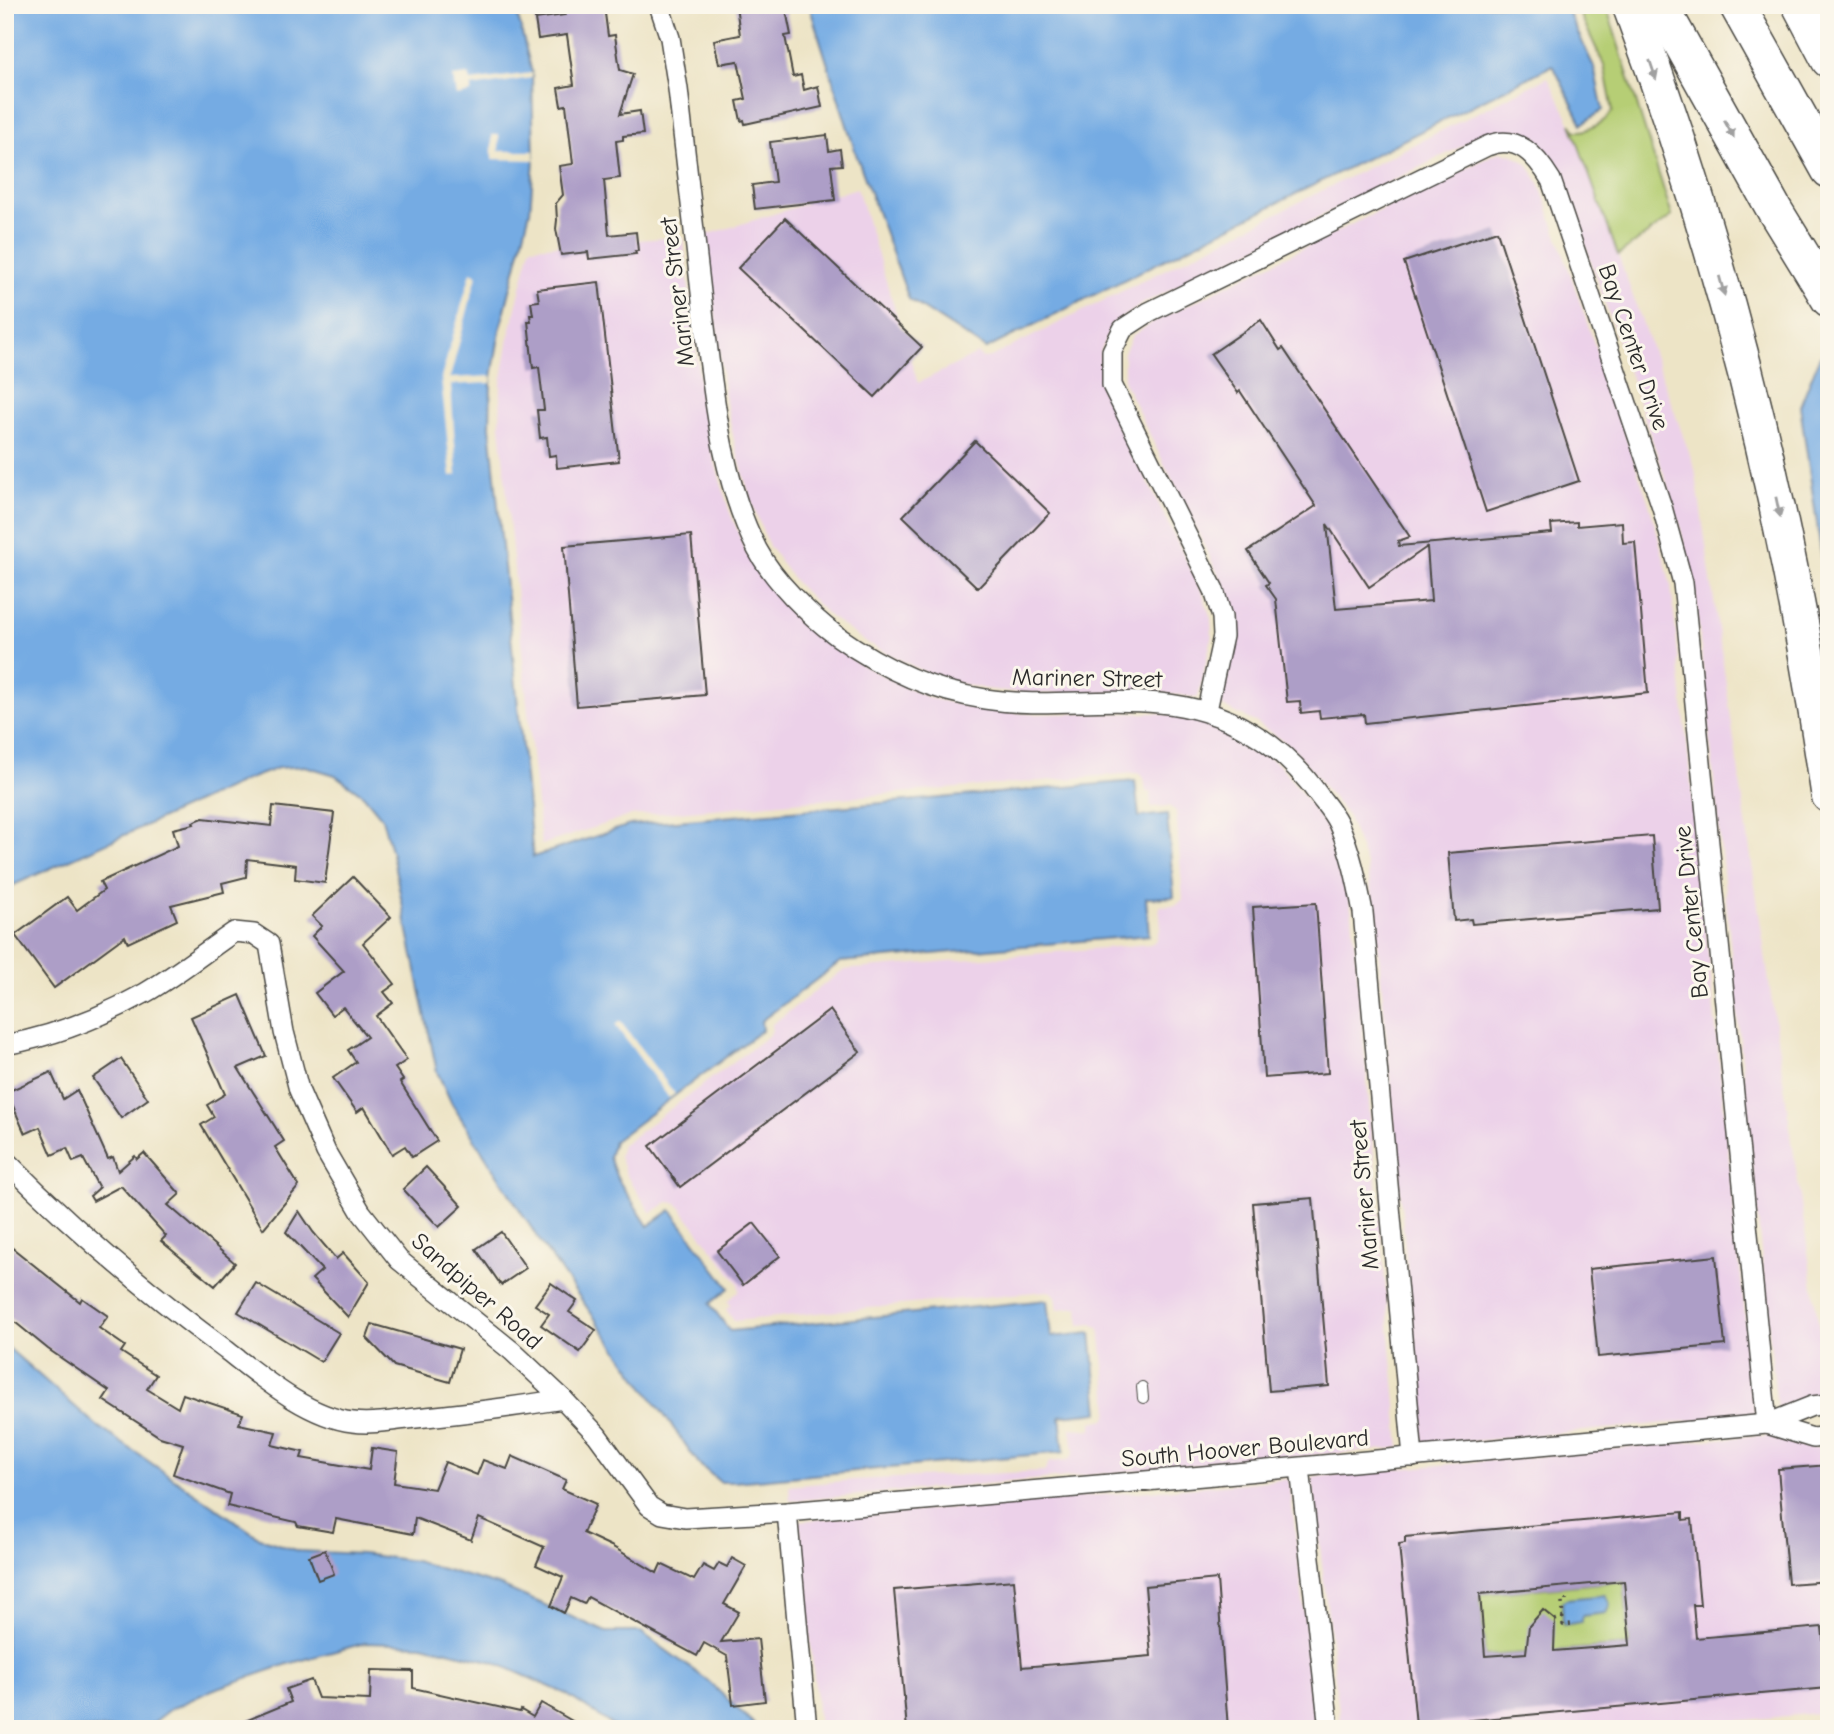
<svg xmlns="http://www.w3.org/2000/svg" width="1834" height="1734" font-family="'Comic Neue',sans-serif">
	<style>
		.built { fill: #ecd1e9; fill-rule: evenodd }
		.green { fill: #b6ce74; stroke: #707c50; stroke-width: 2 }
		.water { fill: #75abe3; stroke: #506b87; stroke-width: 2 }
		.pier { fill: #ede4c6 }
		.building { fill: #ad9ec7; fill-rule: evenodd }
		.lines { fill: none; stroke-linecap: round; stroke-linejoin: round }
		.service-casing { stroke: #484742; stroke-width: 12 }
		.minor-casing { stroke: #484742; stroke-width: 22 }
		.motorway-casing { stroke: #484742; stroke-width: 38 }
		.path { stroke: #484742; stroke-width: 3.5; stroke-dasharray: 2 5; stroke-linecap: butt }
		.service { stroke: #fff; stroke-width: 10 }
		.minor { stroke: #fff; stroke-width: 19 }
		.motorway { stroke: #fff; stroke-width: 35 }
		.oneway { fill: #a0a0a0 }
		.labels { text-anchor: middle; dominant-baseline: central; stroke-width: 6; stroke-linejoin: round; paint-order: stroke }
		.street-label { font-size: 24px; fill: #2b2b2b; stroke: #fbf7ec }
	</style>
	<rect width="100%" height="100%" fill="#fbf7ec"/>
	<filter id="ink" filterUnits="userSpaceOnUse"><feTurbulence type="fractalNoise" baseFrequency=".0143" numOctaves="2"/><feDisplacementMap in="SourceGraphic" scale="14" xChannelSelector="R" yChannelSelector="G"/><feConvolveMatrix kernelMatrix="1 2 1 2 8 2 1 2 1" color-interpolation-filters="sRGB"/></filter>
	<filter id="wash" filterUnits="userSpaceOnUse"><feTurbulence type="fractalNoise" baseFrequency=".00686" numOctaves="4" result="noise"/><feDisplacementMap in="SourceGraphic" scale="28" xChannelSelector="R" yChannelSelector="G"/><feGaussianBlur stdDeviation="1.57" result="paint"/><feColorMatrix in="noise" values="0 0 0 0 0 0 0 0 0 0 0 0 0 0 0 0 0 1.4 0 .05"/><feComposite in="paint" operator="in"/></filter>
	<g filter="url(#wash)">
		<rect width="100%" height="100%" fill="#ede4c6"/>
		<g class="built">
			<path d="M1548,77l23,47 124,345 131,908 3,3v14l-22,3 -30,12 -83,-828 -20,-77 -112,-327 -18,-28 -23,-13 -20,-5 -20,6 -337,166 -32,22 -12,26 2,38 101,205 8,25 1,17 -14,62 -39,-6 -126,2 -48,-5 -49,-11 -69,-35 -38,-27 -33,-33 -27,-37 -17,-42 -16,-55 -11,-51 -19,-163 151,-47 61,195 59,-29 6,4 8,-1z"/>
			<path d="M1499,152l14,3 16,10 11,20 111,325 20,75 84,830 -332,31 -48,-535 -9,-47 -18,-47 -53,-67 -38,-27 -37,-18 15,-68 -2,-23 -9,-28 -100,-204v-29l8,-17 23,-15z"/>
			<path d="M683,237l19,165 11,53 16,55 19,46 29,40 35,34 42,31 75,37 51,11 50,5 127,-1 46,7 42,21 35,24 46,60 17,43 9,46 48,534 -610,53 -1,-15 65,-6 191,-9 4,-9 19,-2 4,-3 2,-6 -3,-23 21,2v-8l14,-3 3,-8 -9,-82 -7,-5 -13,1 -2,-18 -20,2 -2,-13 -4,-4 -6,-1 -312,30 -8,-12 5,-3 -3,-5 11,-10 -1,-8 -61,-80 -9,-1 -17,11 -25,-38 -7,-19 3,-11 146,-109 4,-5 -1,-6 72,-55 307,-26 6,-3 5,-14 -2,-21 18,-1 6,-6 -7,-88 -7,-5 -18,1 -1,-15h-4l-2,-14 -4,-4 -6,-1 -505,43 -88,29 -41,-419 1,-43 9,-51 21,-85z"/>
			<path d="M1760,1435l1,3 7,-3 41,13 20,-1v265l-174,17h-314l-29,-252zM1634,1580l5,64 -153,21 -12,-78z"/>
			<path d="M1289,1479l29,250h-499l-20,-208z"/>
		</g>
		<g class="green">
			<path d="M1576,5h30l66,211 -54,39 -47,-131 5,7c13,1 30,-10 37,-20l-9,-46z"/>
			<path d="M1624,1581l6,64 -145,11 -5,-62z"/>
		</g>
		<g class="water">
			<path d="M5,5h510l17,68 2,87 -4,51 -30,119 -9,53 -1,43 43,431 97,-32 505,-44 4,36 28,-3 7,83 -28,1 3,37 -309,27 -79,59 1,9 -148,111 -5,16 8,21 31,48 23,-16 58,78 -19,16 20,27 317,-31 4,37 40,-4 8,79 -39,4 4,36 -330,30h-14l-20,-17 -157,-219 -91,-142 -15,-32 -45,-218 -10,-36 -18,-22 -29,-21 -30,-9 -27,2 -32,12 -241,109z"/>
			<path d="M809,5h756l29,62 9,43 -21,14 -29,-59 -567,284 -77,-50 -53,-145z"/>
			<path d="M1820,356l9,7v244l-29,-201z"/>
			<path d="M5,1345l91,80 164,113 38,13 64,3 53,7 86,25 105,46h35l66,48 47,44 2,5h-138l-52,-35 -72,-32 -72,-17 -57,-2 -77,21 -76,26 -41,19 -26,20h-140z"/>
			<path d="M1605,1595l5,9 -4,9 -24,3v6l-19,3 -1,-23 4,-3z"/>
		</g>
		<g class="pier">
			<path d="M532,73v5l-61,9v6l-15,3 -3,-19 16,-2 2,6z"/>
			<path d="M492,135h7v16h35v9l-42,-1z"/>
			<path d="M471,272l6,3 -27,103 42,-2 -1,7 -40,2 6,90 -6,1 -10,-98z"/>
			<path d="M620,1021l55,73 -6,4 -54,-73z"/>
		</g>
		<g id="blocks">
			<g class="building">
				<path d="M736,5h49l6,30 -6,1 8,41 8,-2 3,15 14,-4 4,21 -77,17 -1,-4 -3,1 -4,-20 9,-2 -8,-38 -19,3 -5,-24 26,-5z"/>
				<path d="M604,6l4,30 7,-1 5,35 13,4 -13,40 20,-3 3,23 -20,2v4l-7,1 4,37 -16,2 5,55 27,-3 2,19h-3l1,3 -47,5 -1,-7 -27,3 -5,-26 1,-9 -1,-17 7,-8 -4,-29 14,-2 -7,-59 -5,1 -3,-18 16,-3 -7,-50 -29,4 -3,-20 30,-4 -1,-4z"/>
				<path d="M827,135l2,16 11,-2 2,16 -11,1 4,34 -80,9 -3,-24 23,-3 -5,-40z"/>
				<path d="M785,218l137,129 -47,50 -137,-129z"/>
				<path d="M1497,231l82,250 -93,31 -82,-250z"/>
				<path d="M599,282l20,179 -62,7 -1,-13 -7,1 -2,-19 -7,1 -3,-28h7l-5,-43 -6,1 -5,-47h3l-1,-6h3l-2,-13 8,-1 -2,-12z"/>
				<path d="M1261,320l19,30 3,-2 127,189 -12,4 1,5 153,-13 -1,-9 26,-2v4l45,-4 1,21 12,-1 13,151 -283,30 -1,-9 -44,4 -1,-7 -18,2 -1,-12 -13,1 -11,-103 -10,-14 3,-2 -21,-32 68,-45 -76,-115 -2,2 -27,-39zM1327,524l42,63 58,-40 4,54 -95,8z"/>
				<path d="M975,441l75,72 -72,75 -75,-72z"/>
				<path d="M691,535l14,160 -128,11 -13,-160z"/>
				<path d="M273,806l61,7 -9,70 -30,-4 1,-14 -49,-6 -1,18 -24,6 2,9 -53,13 6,15 -49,23 -3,-7 -71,52 -39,-53 52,-38 10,13 27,-20 -4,-8 78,-36 -5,-17 21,-5 -1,-2 10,-4 68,8z"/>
				<path d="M1652,836l6,72 -186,16 -1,-5 -17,2 -6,-68z"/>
				<path d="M353,877l38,40 -28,26 32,41 -11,8 9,11 -17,13 31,44 -12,8 8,12 -3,2 37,59 -25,16 -7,-11 -13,8 -28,-47 -7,5 -24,-34 23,-16 -8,-12 19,-13 -24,-30 -11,8 -17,-22 29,-22 -32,-35 10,-10 -10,-10z"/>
				<path d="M1316,903l12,170 -64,5 -11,-171z"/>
				<path d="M240,995l26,61 -28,12 46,73 -9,6 24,39 -36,43 -62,-104 13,-8 -7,-12 18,-11 -34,-77z"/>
				<path d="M830,1010l30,42 -180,135 -30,-41z"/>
				<path d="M121,1059l27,40 -27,19 -28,-40z"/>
				<path d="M51,1072l12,27 14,-9 31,69 5,-2 5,14 17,-15 2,3 7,-6 36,41 -12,11 67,58 -20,23 -54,-45 5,-5 -45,-50 -28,15 -3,-5 9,-8 -16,-30 -10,4 -6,-14 -15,7 -12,-28 -15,7 -18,-42z"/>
				<path d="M426,1167l36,39 -23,21 -36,-38z"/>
				<path d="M1313,1198l16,188 -60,5 -16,-188z"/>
				<path d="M299,1211l14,21 23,27 7,-6 26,29 -21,35 -36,-38 10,-9 -36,-38z"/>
				<path d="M754,1223l26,33 -37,29 -26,-34z"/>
				<path d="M501,1232l25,36 -25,17 -25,-36z"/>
				<path d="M5,1242l75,60 2,-4 26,18 -9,12 26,18 -4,6 35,23 -9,14 31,19 5,-14 60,20 -4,10 37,8 -4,13 31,7 -2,6 68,12 3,-22 26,4 -4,31 40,6 11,-27 32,13 6,-15 24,9 5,-13 54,24 -4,9 34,15 -13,29 28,13 46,27 4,-9 33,16 9,-15 11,6 5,-8 8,4 5,-9 14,8 -22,38 15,8 -18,30 37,-3 7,62 -32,4 -6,-49 -23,-13 -7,13 -109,-59 -4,7 -13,-6 -7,15 -13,-7 12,-29 -27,-12 8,-18 -65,-29 -8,22 -56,-22 -2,16 -77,-15 -3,13 -35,-6 -2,-4 -69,-16 3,-12 -57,-20 10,-30 -23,-7 -57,-37 6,-9 -61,-42 -43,-35z"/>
				<path d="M1716,1256l9,89 -127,12 -9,-88z"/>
				<path d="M256,1283l83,50 -18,29 -83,-50z"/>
				<path d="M551,1283l26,18 -8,11 27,18 -16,22 -39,-27 8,-11 -14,-9z"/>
				<path d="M372,1324l88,25 -10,33 -56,-16 -27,-28z"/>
				<path d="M1829,1465v116l-41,3 -10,-115z"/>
				<path d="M1683,1512v8l9,-1 8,86h-7l3,33 126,-11 6,61 -412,37 -17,-181 6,-1v-6zM1624,1581l6,64 -76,6 1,-31 -12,-10 -14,16 -3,27 -41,3 -5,-62z"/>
				<path d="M325,1550l9,24 -16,6 -9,-24z"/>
				<path d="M1217,1579l11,150h-321l-13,-139 120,-10 8,87 129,-11 -6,-70z"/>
				<path d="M371,1670l42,1v17l107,24 1,-2 12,7 8,-14 45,26h-360l65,-27 -5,-13 25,-9 7,18 52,2z"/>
			</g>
		</g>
	</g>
	<g filter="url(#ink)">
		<use href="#blocks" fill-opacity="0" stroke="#484742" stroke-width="2"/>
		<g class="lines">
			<g class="service-casing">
				<path id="service" d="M1142,1387l1,11"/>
			</g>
			<g class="minor-casing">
				<g id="minor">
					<path d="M659,5l11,33 8,51c9,77 17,154 26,230 10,77 17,160 53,230 17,32 52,66 80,87 45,32 93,55 148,63 58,9 116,-2 174,4 67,6 123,39 161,94 6,8 13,16 18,26 13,28 19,58 25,89l50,545"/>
					<path d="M1207,710l16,-74 -1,-19 -8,-27 -102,-205v-34l11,-22 26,-17 338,-166c31,-13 50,11 64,34l111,327 21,76 84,841"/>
					<path d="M5,1045c49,-9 97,-28 140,-52 31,-18 60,-41 89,-61l20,2 15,10 15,88 15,58 27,62 35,60 38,48 113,91 51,48c-49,8 -97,14 -147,19 -20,2 -43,7 -63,4 -45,-5 -92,-45 -127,-72 -79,-58 -152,-120 -221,-190"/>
					<path d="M563,1399l34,36 52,71 13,8 23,4 102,-6 416,-36 564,-52 45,-18 17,-2"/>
					<path d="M1767,1424l46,14 16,-2"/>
					<path d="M1300,1468l29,261"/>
					<path d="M787,1512l20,217"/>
				</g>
			</g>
			<g class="motorway-casing">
				<g id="motorway">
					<path d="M1630,5c96,255 160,520 199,790"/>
					<path d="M1660,5l115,206 54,88"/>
					<path d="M1737,5l92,165"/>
					<path d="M1800,5l29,55"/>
				</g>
			</g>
			<g class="path">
				<path d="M1566,1599v2l-4,1 1,23 8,-1v-4"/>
				<path d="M1555,1620l12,-4"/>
			</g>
			<use href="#service" class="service"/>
			<use href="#minor" class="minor"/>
			<use href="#motorway" class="motorway"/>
		</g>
		<defs><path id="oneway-solid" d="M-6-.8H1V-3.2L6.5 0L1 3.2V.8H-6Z" transform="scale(1.75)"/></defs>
		<g class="oneway">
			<use href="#oneway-solid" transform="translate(1653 70) rotate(71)"/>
			<use href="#oneway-solid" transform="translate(1729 129) rotate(61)"/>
			<use href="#oneway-solid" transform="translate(1722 286) rotate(75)"/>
			<use href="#oneway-solid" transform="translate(1778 507) rotate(78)"/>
		</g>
	</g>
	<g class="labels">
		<g class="street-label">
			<text transform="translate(677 292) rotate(-97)">Mariner Street</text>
			<text transform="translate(1634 347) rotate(71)">Bay Center Drive</text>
			<text transform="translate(1087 678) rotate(1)">Mariner Street</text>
			<text transform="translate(1691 912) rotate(-96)">Bay Center Drive</text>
			<text transform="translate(1364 1195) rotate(-95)">Mariner Street</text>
			<text transform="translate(477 1291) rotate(41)">Sandpiper Road</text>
			<text transform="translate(1245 1448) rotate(-5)">South Hoover Boulevard</text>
		</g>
	</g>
	<rect width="1834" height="1734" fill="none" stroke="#fbf7ec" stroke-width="28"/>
</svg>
